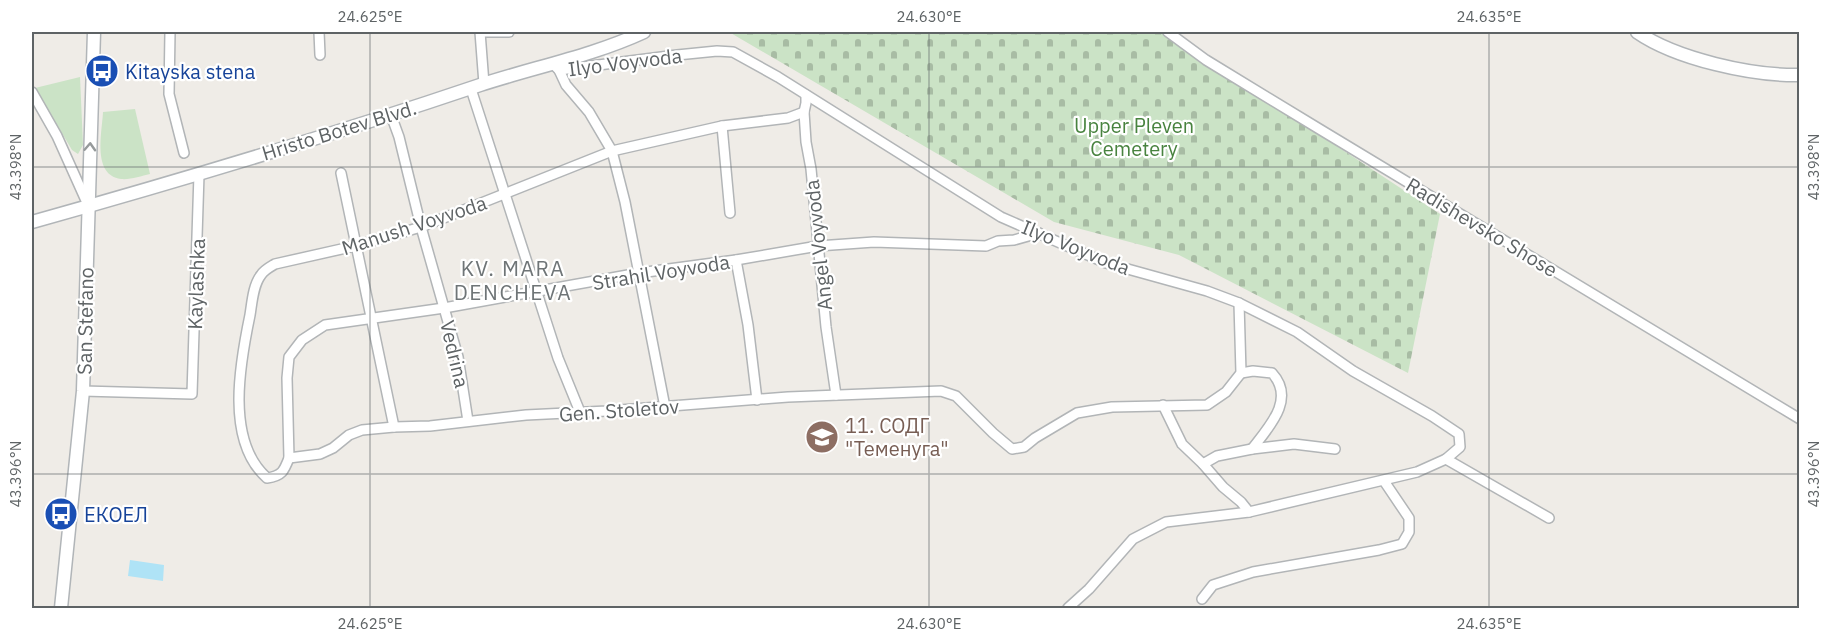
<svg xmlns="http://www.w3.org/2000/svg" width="1831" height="640" font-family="'IBM Plex Sans',sans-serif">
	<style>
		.grass { fill: #cbe3c6 }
		.cemetery { fill: url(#cemetery-stones) }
		.water { fill: #afe3f6 }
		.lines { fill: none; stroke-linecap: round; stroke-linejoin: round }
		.street-casing { stroke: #b2b5b7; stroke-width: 12 }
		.secondary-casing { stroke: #b1b5b8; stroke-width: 15 }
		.street { stroke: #fff; stroke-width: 9 }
		.secondary { stroke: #fff; stroke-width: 12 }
		.oneway { stroke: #969a9b }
		.ticks { fill: none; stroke: #5e6365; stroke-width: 1.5; stroke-opacity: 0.45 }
		.labels { text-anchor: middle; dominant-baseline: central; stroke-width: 4.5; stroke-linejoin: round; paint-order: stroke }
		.street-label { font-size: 20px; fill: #5e6365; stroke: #fff }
		.transit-label { font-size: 20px; fill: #164399; stroke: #fff; text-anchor: start }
		.park-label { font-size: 20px; fill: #48833f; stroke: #fff }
		.education-label { font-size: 20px; fill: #785e54; stroke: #fff; text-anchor: start }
		.neighbourhood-label { font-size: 21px; letter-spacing: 1.5px; fill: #6f7577; stroke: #fff }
		.neatline { fill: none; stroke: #5e6365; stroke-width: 2 }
		.ticks-label { font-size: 15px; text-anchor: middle; fill: #5e6365 }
	</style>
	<defs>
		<pattern id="cemetery-stones" width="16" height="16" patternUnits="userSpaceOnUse" patternTransform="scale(1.5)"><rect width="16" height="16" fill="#cbe3c6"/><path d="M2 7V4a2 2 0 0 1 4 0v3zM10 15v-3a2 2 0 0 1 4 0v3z" fill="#a8bca4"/></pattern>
	</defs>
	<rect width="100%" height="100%" fill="#efece7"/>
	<g class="grass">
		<path d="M80,77l3,68 -5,9 -6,-4 -37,-62z"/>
		<path d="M135,109l15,65c-9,2 -20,6 -29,5 -29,-4 -19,-46 -18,-67z"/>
	</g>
	<path class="cemetery" d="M729,32h434l277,182 -32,159 -229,-118 -125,-33z"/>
	<path class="water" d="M130,560l34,5 -1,16 -35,-5z"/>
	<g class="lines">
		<g class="street-casing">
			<g id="street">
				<path d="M170,32l-1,62 15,59"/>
				<path d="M319,32l1,23"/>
				<path d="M480,32l4,52"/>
				<path d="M480,32h29"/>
				<path d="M1168,32l38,28 115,70 479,289"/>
				<path d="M553,64l6,6 118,-15 40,-4 16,1 45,25 223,140 105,46 101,28 32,12 58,29 56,39 79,45 27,18 1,13 -14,12 103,59"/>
				<path d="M559,70l7,15 23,27 23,39 13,51 40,205"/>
				<path d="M471,89l87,269 22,54"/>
				<path d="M32,92l25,44 31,69"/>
				<path d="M806,95v8l-2,9 2,30 5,27 15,158 10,68"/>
				<path d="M804,112l-16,6 -66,8 -110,25 -191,76 -66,19 -80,18c-5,3 -11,6 -14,11 -8,10 -9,28 -11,40 -10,48 -25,126 17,163 15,-2 17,-7 22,-20l-2,-80 2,-21 13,-17 23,-15 119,-17 195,-35 97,-13 82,-14 56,-4 112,4 12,-5 16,-1 25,-7"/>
				<path d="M391,115l8,22 22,90 37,130 10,64"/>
				<path d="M722,126l8,87"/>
				<path d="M341,173l53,254"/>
				<path d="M736,260l12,65 9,75"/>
				<path d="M1241,373l12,-2 19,2c24,26 -3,54 -20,76"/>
				<path d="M83,391l109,3 7,-220"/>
				<path d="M1163,405l19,39 21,20 20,23 18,15 8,10"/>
				<path d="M289,458l31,-4 13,-6 16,-13 13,-5 32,-3 36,-1 96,-11 81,-4 181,-14 153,-6 15,5 37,37 19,16 12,-2 11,-9 42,-25 35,-6 95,-2 19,-13 15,-19 -2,-70"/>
				<path d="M1203,464l14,-8 35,-7 42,-5 41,5"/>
				<path d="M1202,599l11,-14 40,-13 126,-22 23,-6 7,-12v-14l-25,-37"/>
				<path d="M1068,608l21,-19 44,-50 33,-17 83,-10 168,-40 29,-13"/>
			</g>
		</g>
		<g class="secondary-casing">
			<g id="secondary">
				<path d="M1637,32c39,27 115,44 163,43"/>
				<path d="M32,222c150,-42 300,-87 448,-137 55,-18 112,-29 164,-53"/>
				<path d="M61,608l22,-217 11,-359"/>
			</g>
		</g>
		<use href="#street" class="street"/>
		<use href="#secondary" class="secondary"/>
	</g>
	<defs><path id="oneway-chevron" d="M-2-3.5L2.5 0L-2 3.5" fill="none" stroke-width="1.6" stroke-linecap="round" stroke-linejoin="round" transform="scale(1.5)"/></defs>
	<use class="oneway" href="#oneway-chevron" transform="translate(90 147) rotate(-87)"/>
	<path class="ticks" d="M370,32v576M929,32v576M1489,32v576M32,167h1768M32,474h1768"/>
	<defs>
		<g id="bus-disc" transform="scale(1.725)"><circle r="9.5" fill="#1a4fb4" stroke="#fff"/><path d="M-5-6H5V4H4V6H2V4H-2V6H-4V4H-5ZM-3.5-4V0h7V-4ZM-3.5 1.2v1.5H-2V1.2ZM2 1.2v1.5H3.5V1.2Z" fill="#fff"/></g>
		<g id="school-disc" transform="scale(1.725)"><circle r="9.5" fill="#8d6e63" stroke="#fff"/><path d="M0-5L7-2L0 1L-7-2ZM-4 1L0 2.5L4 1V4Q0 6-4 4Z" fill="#fff"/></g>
	</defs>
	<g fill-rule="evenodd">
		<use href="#bus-disc" x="102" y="71"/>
		<use href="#school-disc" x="822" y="437"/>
		<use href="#bus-disc" x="61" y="514"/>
	</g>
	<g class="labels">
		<g class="street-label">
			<text transform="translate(625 62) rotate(-7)">Ilyo Voyvoda</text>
			<text transform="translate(339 130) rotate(-17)">Hristo Botev Blvd.</text>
			<text transform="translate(414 225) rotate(-18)">Manush Voyvoda</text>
			<text transform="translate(1482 227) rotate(31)">Radishevsko Shose</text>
			<text transform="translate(818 245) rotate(-96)">Angel Voyvoda</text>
			<text transform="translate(1076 247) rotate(22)">Ilyo Voyvoda</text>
			<text transform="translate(661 272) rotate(-9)">Strahil Voyvoda</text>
			<text transform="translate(196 284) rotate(-88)">Kaylashka</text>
			<text transform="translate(85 321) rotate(-89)">San Stefano</text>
			<text transform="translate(455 354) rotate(77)">Vedrina</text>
			<text transform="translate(619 410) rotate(-4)">Gen. Stoletov</text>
		</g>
		<g class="transit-label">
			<text x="125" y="71">Kitayska stena</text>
			<text x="84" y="514">ЕКОЕЛ</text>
		</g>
		<g class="park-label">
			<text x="1134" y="125">Upper Pleven<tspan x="1134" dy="23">Cemetery</tspan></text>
		</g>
		<g class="education-label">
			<text x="845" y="425">11. СОДГ<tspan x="845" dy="23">"Теменуга"</tspan></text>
		</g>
		<g class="neighbourhood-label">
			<text x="513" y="268">KV. MARA<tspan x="513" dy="24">DENCHEVA</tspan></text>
		</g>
	</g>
	<rect width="1831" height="640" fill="none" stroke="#ffffff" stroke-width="66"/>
	<rect x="33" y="33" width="1765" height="574" class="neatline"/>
	<g class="ticks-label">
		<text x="370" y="22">24.625°E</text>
		<text x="929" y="22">24.630°E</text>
		<text x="1489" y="22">24.635°E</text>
		<text transform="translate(16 167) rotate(-90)" y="5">43.398°N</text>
		<text transform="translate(1814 167) rotate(-90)" y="5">43.398°N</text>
		<text transform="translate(16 474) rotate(-90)" y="5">43.396°N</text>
		<text transform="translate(1814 474) rotate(-90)" y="5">43.396°N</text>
		<text x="370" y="629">24.625°E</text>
		<text x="929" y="629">24.630°E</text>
		<text x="1489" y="629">24.635°E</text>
	</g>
</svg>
